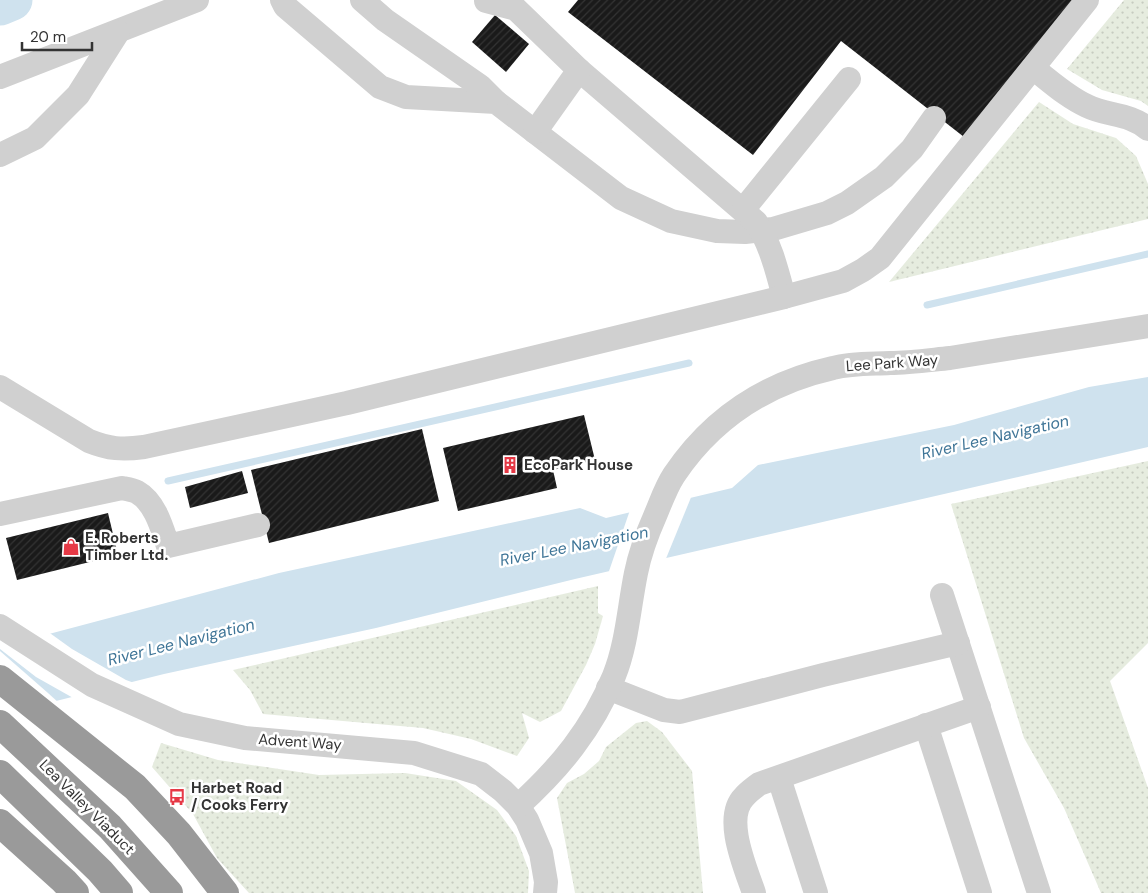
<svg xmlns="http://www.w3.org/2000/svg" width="1148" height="893" font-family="'DM Sans',sans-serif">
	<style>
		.grass { fill: url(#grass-dots) }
		.water { fill: #cfe2ee }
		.pier { fill: #fff }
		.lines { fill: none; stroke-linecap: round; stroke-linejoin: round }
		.stream { stroke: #cfe2ee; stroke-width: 7 }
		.river { stroke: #cfe2ee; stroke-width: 41 }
		.building { fill: url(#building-hatch) }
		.minor { stroke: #d0d0d0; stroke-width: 24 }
		.highway { stroke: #9a9a9a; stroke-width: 28 }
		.labels { text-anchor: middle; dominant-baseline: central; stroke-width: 5; stroke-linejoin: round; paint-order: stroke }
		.street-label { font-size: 15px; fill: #333; stroke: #fff }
		.poi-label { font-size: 15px; font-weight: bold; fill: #333; stroke: #fff; text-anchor: start }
		.water-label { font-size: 16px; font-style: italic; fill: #3f7597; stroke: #fff }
	</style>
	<defs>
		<pattern id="grass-dots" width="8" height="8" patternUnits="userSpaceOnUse" patternTransform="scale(1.25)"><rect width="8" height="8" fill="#e6ecdf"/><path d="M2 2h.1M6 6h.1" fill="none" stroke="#c6cbc0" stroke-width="1.8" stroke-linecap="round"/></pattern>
		<pattern id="building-hatch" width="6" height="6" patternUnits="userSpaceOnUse" patternTransform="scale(1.25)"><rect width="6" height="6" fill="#1a1a1a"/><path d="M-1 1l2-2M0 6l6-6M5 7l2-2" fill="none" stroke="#333"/></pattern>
	</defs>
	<rect width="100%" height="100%" fill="#fff"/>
	<g class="grass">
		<path d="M1124,0h24v106l-7,-5 -39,-11 -35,-21z"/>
		<path d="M1039,102l34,22 43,14 20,18 12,28v35l-259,63z"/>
		<path d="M1148,461v182l-38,38 38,107v105h-47l-37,-85 -40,-70 -73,-234z"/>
		<path d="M598,586v27l5,3 -8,28 -9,21 -25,46 -21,11 -18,-9 7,25 -12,18 -46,-17 -48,-11 -160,-14 -13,-24 -17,-20z"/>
		<path d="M647,721l15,11 30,39 11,122h-128l-18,-95 10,-15 17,-9 15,-13 7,-14 30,-24z"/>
		<path d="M161,743l57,17 101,15 86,-2 51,8 41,29 19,26 13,35 -1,22h-279l-32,-35 -24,-44 -41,-47z"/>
	</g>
	<path class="water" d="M1148,377v70l-573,132 -199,49 -212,46 -164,41v-68l279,-74 301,-65 26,10 126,-30 26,-23 196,-40 135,-38z"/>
	<g class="pier">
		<path d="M692,495l-27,66 -57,13 22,-64z"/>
		<path d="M47,631l25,18 54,31 11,4 -62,15 -39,-22 -36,-28v-5z"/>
		<path d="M0,651l48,42 11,10 -59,14z"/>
	</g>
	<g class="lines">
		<g class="stream">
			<path d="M927,305l221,-51"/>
			<path d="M168,481l521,-118"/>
		</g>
		<path class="river" d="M0,5l12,-5"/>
	</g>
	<g class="building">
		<path d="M578,0h496l-110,137 -123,-96 -88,114 -185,-143z"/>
		<path d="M495,15l34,29 -23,28 -34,-30z"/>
		<path d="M584,415l11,45 -42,10 4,18 -99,23 -15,-63z"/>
		<path d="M422,429l17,72 -170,42 -18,-73z"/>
		<path d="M242,471l6,22 -58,15 -5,-21z"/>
		<path d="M108,513l10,42 -101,25 -11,-42z"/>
	</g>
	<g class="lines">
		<g class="minor">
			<path d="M282,0l3,6 95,81 26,10 90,5 125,96 50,23 46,10 28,1 28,-3 54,-16 20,-10 37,-26 28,-28 22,-31"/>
			<path d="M362,0l23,20 95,66 16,16"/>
			<path d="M486,1l30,8 63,61 177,152c15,23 21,49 28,75"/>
			<path d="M1033,68c17,13 34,29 54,38 20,10 43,7 61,23"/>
			<path d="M0,77l197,-77"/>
			<path d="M535,132l44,-62"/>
			<path d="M0,155l35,-17 43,-43 40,-63"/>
			<path d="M743,210l106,-131"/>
			<path d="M0,387l89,54c20,8 33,9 55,6l203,-44 437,-106 59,-16 20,-11 17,-12 207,-258"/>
			<path d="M0,514l122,-26c5,1 11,2 15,4 18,10 25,36 31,54l90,-21"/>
			<path d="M942,595l97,298"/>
			<path d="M0,626l92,59 87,39 66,14 169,15 67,21 22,17 15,15 9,14 14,33 5,29 -1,11"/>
			<path d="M608,688l56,22 16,2 143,-37 135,-32"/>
			<path d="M926,725l54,168"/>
			<path d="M779,778l37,115"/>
			<path d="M518,806c42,-38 74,-77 96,-130 13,-32 15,-69 22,-103 4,-20 11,-39 19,-57 6,-14 11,-29 19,-41 39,-58 92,-92 159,-107 19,-5 38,-4 57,-5 20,0 40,-3 60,-5l198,-32"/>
			<path d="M754,893c-8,-24 -31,-75 -10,-96 4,-5 10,-9 15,-13l220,-77"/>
		</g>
		<g class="highway">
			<path d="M0,679l135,108 44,47 46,59"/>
			<path d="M0,724l110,103 59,66"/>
			<path d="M0,774l100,97 19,22"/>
			<path d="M0,823l64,58 11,12"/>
		</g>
	</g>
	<defs>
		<g id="building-bare" transform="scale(1.35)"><path d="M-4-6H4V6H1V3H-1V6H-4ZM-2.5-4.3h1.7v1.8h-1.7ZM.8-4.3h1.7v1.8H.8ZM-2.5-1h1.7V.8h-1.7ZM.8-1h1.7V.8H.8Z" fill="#e63946" stroke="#fff" stroke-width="2.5" paint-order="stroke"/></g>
		<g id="shop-bare" transform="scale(1.35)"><path d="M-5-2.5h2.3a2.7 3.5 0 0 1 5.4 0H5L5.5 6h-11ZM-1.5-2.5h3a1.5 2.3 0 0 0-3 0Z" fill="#e63946" stroke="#fff" stroke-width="2.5" paint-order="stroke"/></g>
		<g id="bus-bare" transform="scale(1.35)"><path d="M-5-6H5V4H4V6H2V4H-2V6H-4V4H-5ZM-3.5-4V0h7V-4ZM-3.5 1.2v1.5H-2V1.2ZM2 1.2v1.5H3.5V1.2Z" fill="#e63946" stroke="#fff" stroke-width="2.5" paint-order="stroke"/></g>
	</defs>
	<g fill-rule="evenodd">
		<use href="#building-bare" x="510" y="465"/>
		<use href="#shop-bare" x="71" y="547"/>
		<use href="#bus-bare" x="177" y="797"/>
	</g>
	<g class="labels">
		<g class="street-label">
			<text transform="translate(892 363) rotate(-4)">Lee Park Way</text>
			<text transform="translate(300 742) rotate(4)">Advent Way</text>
			<text transform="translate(87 807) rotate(45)">Lea Valley Viaduct</text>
		</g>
		<g class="poi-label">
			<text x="524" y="465">EcoPark House</text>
			<text x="85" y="538">E. Roberts<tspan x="85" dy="17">Timber Ltd.</tspan></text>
			<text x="191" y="788">Harbet Road<tspan x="191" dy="17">/ Cooks Ferry</tspan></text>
		</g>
		<g class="water-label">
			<text transform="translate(995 437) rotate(-13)">River Lee Navigation</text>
			<text transform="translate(574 546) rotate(-11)">River Lee Navigation</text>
			<text transform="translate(181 642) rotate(-14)">River Lee Navigation</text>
		</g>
	</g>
	<path d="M22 42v8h70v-8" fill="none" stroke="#333333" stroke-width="2.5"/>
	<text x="30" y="42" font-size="15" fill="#333333" stroke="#ffffff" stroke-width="4" paint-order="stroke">20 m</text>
</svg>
